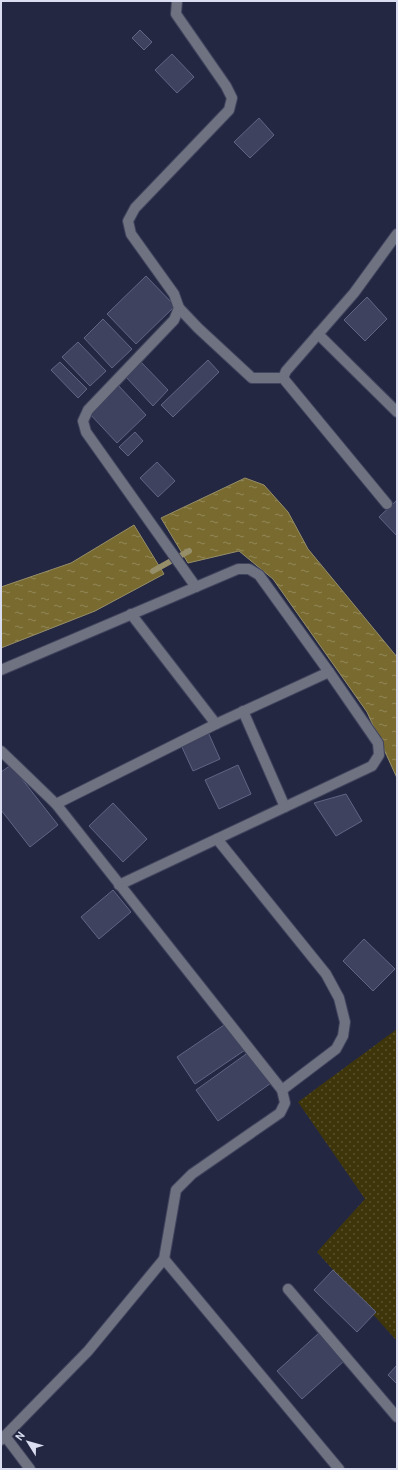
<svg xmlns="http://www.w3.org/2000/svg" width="398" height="1470" font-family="Cabin,sans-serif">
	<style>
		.green { fill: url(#green-dots) }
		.water { fill: url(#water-ripples); stroke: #968e69 }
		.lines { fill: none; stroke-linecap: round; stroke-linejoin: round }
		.stream { stroke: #968e69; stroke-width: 6 }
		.building { fill: #3e425f; stroke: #606584 }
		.minor-casing { stroke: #41445e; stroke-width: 12 }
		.minor { stroke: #6f7280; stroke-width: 10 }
	</style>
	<defs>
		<pattern id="green-dots" width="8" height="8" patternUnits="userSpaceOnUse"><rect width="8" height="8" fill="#3e350a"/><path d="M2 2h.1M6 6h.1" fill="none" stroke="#59522e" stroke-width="1.8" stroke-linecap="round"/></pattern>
		<pattern id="water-ripples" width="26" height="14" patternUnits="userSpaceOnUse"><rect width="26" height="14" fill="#796b2f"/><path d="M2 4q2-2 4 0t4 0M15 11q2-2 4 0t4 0" fill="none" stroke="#928758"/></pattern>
	</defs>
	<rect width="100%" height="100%" fill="#242742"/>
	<path class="green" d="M397,1029v312l-80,-89 48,-53 -67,-97z"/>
	<g class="water">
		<path d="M245,478l19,7 24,27 20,37 89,108v121l-30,-66 -94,-133 -34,-28 -51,12 -27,-45z"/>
		<path d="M134,525l30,49 -69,37 -94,37v-61l70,-24z"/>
	</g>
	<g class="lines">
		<path class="stream" d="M153,571l36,-20"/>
	</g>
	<g class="building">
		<path d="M140,30l12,12 -8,8 -12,-12z"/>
		<path d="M172,54l22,23 -17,16 -22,-23z"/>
		<path d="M259,118l15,17 -24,23 -16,-16z"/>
		<path d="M146,276l29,30 -39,38 -29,-30z"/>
		<path d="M367,297l20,22 -22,22 -21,-21z"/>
		<path d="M103,319l29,30 -20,19 -28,-30z"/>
		<path d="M78,342l28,29 -16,15 -28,-29z"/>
		<path d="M208,360l11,12 -46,45 -12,-12z"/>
		<path d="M140,361l28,29 -15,16 -28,-30z"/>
		<path d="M60,362l27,27 -9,9 -27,-28z"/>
		<path d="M117,384l29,31 -29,28 -29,-31z"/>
		<path d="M135,432l8,9 -15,15 -9,-9z"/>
		<path d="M157,462l18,19 -17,16 -18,-19z"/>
		<path d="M397,500v36l-18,-19z"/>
		<path d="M208,732l12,27 -27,12 -12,-26z"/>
		<path d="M11,765l47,60 -28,22 -29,-37v-38z"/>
		<path d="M238,765l13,29 -32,15 -14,-29z"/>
		<path d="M346,794l16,27 -26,15 -22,-33z"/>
		<path d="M113,803l34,36 -24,23 -34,-36z"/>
		<path d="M113,890l18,22 -32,27 -18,-22z"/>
		<path d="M364,939l31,30 -22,22 -30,-30z"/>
		<path d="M227,1023l18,27 -50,34 -18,-27z"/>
		<path d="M249,1052l22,31 -53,38 -22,-31z"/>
		<path d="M333,1270l43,42 -19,20 -43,-42z"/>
		<path d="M319,1333l25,28 -42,38 -25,-28z"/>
		<path d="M397,1365v19l-9,-9z"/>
	</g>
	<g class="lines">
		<g class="minor-casing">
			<g id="minor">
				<path d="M177,1l-1,13 50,72 6,12 -3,12 -94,98 -7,13 3,13 43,60 5,14 -5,12 -86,90 -5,11 3,11 110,155"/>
				<path d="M179,308l19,20 54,50h31l3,-7 68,-78 43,-59"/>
				<path d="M318,334l79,78"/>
				<path d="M283,378l104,126"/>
				<path d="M131,614l85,110"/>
				<path d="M1,670l237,-101h11l10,6 70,97 49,71 1,12 -7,11 -253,119"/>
				<path d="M243,711l42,96"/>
				<path d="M1,751l55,53 226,286 3,13 -5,10 -88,61 -16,16 -12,69 -76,92 -87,89"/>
				<path d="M56,804l160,-80 113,-52"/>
				<path d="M217,839l109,135 13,24 6,24 -2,14 -7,13 -54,41"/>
				<path d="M164,1259l175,210"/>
				<path d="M288,1289l109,128"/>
				<path d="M5,1436l25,33"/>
			</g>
		</g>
		<use href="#minor" class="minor"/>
	</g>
	<rect width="398" height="1470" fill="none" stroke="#dadef0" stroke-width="4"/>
	<g transform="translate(28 1442) rotate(307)" stroke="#242742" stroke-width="3" paint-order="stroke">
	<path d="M0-3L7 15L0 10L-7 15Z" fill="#dadef0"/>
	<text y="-6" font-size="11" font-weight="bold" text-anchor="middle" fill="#dadef0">N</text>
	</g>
</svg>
